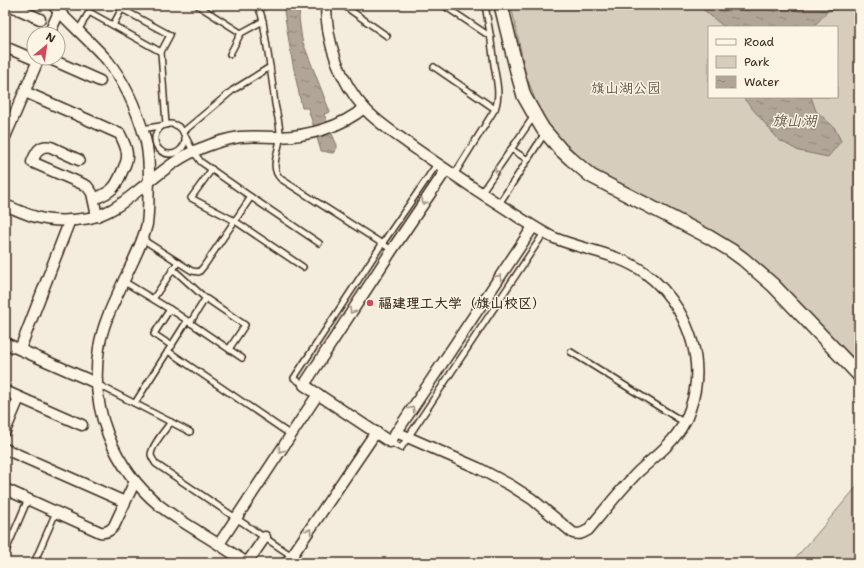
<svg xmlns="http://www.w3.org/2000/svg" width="864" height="568" font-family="'Shantell Sans','LXGW WenKai TC',sans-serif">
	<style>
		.green { fill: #d6cdbd; stroke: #887c6e; fill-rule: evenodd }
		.water { fill: url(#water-ripples); stroke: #817466 }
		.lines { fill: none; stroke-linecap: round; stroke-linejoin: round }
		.service-casing { stroke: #3b2a1e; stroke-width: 8 }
		.minor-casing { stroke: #3b2a1e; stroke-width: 13 }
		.tertiary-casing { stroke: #3b2a1e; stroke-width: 16 }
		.service { stroke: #fcf5e5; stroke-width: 5 }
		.minor { stroke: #fcf5e5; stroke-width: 10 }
		.tertiary { stroke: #fcf5e5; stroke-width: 13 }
		.oneway { stroke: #9c9082 }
		.poi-dot { fill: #d1495b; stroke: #fcf5e5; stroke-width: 1.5 }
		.labels { text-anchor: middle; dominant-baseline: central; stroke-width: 3; stroke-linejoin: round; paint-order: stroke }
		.park-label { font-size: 14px; fill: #625346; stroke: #fcf5e5 }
		.poi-label { font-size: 14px; font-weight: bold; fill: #3b2a1e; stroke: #fcf5e5; text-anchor: start }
		.water-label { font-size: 15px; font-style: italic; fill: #645548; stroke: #fcf5e5 }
	</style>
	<defs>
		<pattern id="water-ripples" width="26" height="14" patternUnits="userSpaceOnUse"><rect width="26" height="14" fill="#b0a596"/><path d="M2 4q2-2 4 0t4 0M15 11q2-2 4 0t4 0" fill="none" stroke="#90877a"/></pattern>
	</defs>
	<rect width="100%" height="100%" fill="#f4eddd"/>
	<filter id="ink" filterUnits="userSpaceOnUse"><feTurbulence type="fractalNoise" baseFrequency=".025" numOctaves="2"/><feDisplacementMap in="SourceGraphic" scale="8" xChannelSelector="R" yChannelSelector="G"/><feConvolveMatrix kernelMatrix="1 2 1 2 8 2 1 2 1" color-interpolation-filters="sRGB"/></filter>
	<g filter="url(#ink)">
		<g class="green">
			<path d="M511,5h348v358l-42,-40 -62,-62 -41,-26 -117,-62 -21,-16 -24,-25 -15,-27 -11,-30zM709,27h128v70h-128z"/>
			<path d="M859,484v79h-68l25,-28z"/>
		</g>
		<g class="water">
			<path d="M283,5h17l-1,13 3,22 28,72 -6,2 11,27 2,4v3l-4,5c-4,0 -8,-2 -12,-2l-13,-43h-6l-10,-48z"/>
			<path d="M698,5h161v1h-10l-21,5 -15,16h-89z"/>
			<path d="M744,97h67l5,14 18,16 7,14 -13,16 -29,-6 -20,-11 -34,-40z"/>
		</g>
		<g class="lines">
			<g class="service-casing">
				<g id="service">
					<path d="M197,5l44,28"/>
					<path d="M257,5l4,9 2,7c4,27 9,55 12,83 2,10 6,24 5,34 -1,14 -11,30 1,41l111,71"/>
					<path d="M343,5l44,31"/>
					<path d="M443,5l48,32"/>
					<path d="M122,9l48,26 -9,17"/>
					<path d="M113,25l11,-20"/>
					<path d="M78,31l11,-19 72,40 5,73 -24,4"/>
					<path d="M230,54l11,-21 22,-12"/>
					<path d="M270,67l-37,23 -50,42 10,19 8,11 50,35 68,46"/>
					<path d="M434,67l61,42"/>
					<circle cx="170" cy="139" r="15"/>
					<path d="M511,149l17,11"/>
					<path d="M212,169l-21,29 44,23 68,46"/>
					<path d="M454,175l41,-66c6,-15 1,-30 -1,-44 -2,-20 -5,-40 -9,-60"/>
					<path d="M481,193l53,-77"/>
					<path d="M499,204l46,-71"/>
					<path d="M142,239l50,32 7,1 5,-6 47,-69"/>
					<path d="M173,269l31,28 41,28 -16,24"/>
					<path d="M123,281l53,32 66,45"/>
					<path d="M153,299l25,-37"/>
					<path d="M170,309l-16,25 18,12"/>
					<path d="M190,323l15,-24"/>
					<path d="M168,351l123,84"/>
					<path d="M571,352l114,71"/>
					<path d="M97,384l93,48"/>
					<path d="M304,385l-10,-7 88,-134 55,-80"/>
					<path d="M135,403l52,-82"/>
					<path d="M171,422c-5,7 -20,24 -20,33 1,4 3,6 5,9l136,92"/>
					<path d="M390,442l11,6 143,-215"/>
					<path d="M5,553l23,-54"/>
					<path d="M34,563l22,-51"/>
				</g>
			</g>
			<g class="minor-casing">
				<g id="minor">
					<path d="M9,5l31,14"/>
					<path d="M53,5c17,19 37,36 54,55 18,22 30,50 38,78 4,14 4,28 4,43 -1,14 0,29 -2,43 -5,23 -18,44 -27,65 -9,19 -18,38 -21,59 -10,61 14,119 61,158 13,10 28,19 42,28 15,9 30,19 45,29"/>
					<path d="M326,5c0,36 14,77 39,104 13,14 29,24 44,35 21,15 42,29 63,43 15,10 30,19 45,29 11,7 23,15 35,21 30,13 65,16 92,35 15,11 26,24 35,39 18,32 23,64 11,98 -2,5 -3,10 -6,14 -11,21 -30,34 -46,49 -18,18 -34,39 -50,58 -5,3 -8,5 -15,3l-41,-34 -22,-14 -32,-17 -82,-36"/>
					<path d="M49,34l10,-22"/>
					<path d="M5,47l33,14"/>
					<path d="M48,58l52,23"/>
					<path d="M25,92l95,42c3,7 8,15 7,23 0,5 -3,10 -5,15 -7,17 -11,20 -28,27"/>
					<path d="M5,137l34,-79"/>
					<path d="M79,160l-28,-13c-12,-3 -15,6 -19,15l55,24 5,7 5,23"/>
					<path d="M446,170l-54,80 -88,135 86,57 143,-215"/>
					<path d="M5,205c10,4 20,9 31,12 17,5 36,4 54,1 25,-6 39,-21 59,-36 16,-13 33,-27 53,-34 12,-5 25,-9 38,-11 13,-1 26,0 39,0 30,-1 62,-10 85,-29"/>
					<path d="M5,343l91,40"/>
					<path d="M20,349l50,-129"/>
					<path d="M5,391l77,34"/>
					<path d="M5,431l14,-33"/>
					<path d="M5,449l120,53"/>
					<path d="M5,489l95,43c6,1 10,-1 14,-6l21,-45"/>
					<path d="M219,544l99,-150"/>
					<path d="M247,563l18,-26"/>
					<path d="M287,563l89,-131"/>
				</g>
			</g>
			<g class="tertiary-casing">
				<path id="tertiary" d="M501,5l16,66 7,25 13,23 6,10 18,21 10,9 20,17 25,13 93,48 23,14 11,8 30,26 86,90"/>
			</g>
			<use href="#service" class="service"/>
			<use href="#minor" class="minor"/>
			<use href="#tertiary" class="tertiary"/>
		</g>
		<defs><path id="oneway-chevron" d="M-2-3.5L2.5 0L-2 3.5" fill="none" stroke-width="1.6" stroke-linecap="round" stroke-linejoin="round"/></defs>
		<g class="oneway">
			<use href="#oneway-chevron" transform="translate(497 170) rotate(124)"/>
			<use href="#oneway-chevron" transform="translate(424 202) rotate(124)"/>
			<use href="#oneway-chevron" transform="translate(499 277) rotate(-56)"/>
			<use href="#oneway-chevron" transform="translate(352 311) rotate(123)"/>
			<use href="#oneway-chevron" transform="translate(412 409) rotate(-56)"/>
			<use href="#oneway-chevron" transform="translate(281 450) rotate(124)"/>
			<use href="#oneway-chevron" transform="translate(309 531) rotate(-56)"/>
		</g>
	</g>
	<circle class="poi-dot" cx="370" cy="303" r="4"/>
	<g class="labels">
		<g class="park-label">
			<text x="626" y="88">旗山湖公园</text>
		</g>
		<g class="poi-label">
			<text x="378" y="303">福建理工大学（旗山校区）</text>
		</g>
		<g class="water-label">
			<text x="794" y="121">旗山湖</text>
		</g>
	</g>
	<rect width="864" height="568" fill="none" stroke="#fcf5e5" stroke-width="20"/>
	<rect x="10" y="10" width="844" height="548" fill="none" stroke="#3b2a1e" stroke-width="1.5" filter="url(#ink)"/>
	<rect x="708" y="26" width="130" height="72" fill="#fcf5e5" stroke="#afa495"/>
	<rect x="716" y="39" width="20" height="6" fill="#fcf5e5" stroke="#afa495"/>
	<text x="744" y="46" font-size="12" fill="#3b2a1e">Road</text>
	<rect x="716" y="56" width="20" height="12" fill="#d6cdbd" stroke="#afa495"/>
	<text x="744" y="66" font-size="12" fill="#3b2a1e">Park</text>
	<rect x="716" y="76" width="20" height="12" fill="url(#water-ripples)" stroke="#afa495"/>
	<text x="744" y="86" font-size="12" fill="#3b2a1e">Water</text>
	<g transform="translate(46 46) rotate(29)"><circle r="19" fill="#fcf5e5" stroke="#afa495"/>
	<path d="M0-3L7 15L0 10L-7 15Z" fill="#d1495b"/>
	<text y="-6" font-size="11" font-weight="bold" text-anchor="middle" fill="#3b2a1e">N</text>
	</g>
</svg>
